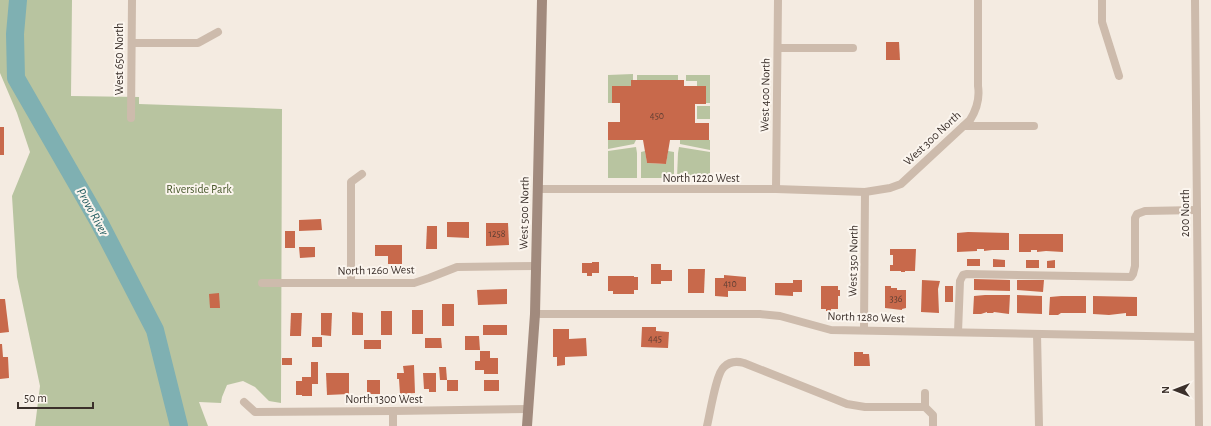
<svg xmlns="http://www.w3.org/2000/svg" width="1211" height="426" font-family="'Alegreya Sans',sans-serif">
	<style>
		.green { fill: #b8c4a0 }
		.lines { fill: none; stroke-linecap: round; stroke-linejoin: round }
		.river { stroke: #7fb0b2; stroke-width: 18 }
		.building { fill: #c8694b }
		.street { stroke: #cdbbac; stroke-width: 8 }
		.secondary { stroke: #a18a7d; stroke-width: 10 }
		.labels { text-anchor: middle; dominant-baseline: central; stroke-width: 4; stroke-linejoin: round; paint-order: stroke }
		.number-label { font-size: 10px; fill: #5e3e33 }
		.street-label { font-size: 12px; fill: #3b302b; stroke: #fbf5ee }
		.park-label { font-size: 12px; fill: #4a5a2e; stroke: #fbf5ee }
		.water-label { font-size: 13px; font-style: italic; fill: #1f5a5e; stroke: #fbf5ee }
	</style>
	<rect width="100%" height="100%" fill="#f4ebe1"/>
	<g class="green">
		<path d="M0,0h72l-1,96 68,1v7l143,5 -1,294 -12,-2 -14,-14 -12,-6 -16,4 -5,12 -1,6 -22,-1 9,24h-173l5,-40 -23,-109 -5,-81 18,-44 -13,-39 -17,-40z"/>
		<path d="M633,74v6h-2v6h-19v17h-4v-28z"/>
		<rect x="637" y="75" width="41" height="5"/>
		<path d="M686,75h24v28h-4l-9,-17v-5h-11z"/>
		<rect x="697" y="106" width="13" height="13"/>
		<path d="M608,140h28l-2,4 -26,5z"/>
		<path d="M680,140h30v10l-30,-6z"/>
		<path d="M636,147l1,6v25h-29v-27z"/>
		<path d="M679,147l31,5v26h-33l1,-25z"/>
		<path d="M645,151l2,12 19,1 2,-13 6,1v26h-33v-26z"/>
	</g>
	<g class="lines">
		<path class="river" d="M18,0l-3,34 1,44 83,144 56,108 24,96"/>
	</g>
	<g class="building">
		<path d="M886,42h13l1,18h-14z"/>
		<path d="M631,80h53v6h22v18h-11v19h14v17h-39l-4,24 -19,-1 -4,-23h-35v-18h12v-19h-8v-17h19z"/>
		<rect x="0" y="127" width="4" height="28"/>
		<path d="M321,219l1,11 -23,1v-11z"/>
		<path d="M447,222h22v16l-22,-1z"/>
		<path d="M486,223h22l1,22 -23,1z"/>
		<path d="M427,226h10v23h-11z"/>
		<rect x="285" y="231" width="10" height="17"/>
		<path d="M968,232l41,1v17h-17l-8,1v-2h-7v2l-20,1v-19z"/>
		<path d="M1019,234h44v18l-17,-1 -9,1v-2h-6v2h-12z"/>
		<path d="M375,245h27v19h-14v-8h-13z"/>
		<path d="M299,247h16v10l-15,1z"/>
		<path d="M890,249h26l-1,22h-10v1h-4v-1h-11v-6h3v-10h-3z"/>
		<rect x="967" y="259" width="13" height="7"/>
		<path d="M993,259l12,1v7h-12z"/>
		<rect x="1026" y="260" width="13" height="8"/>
		<path d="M1055,260v8h-8v-7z"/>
		<path d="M592,262h7v11h-7v3h-5v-3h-5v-10h10z"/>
		<path d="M651,264h10v6h11v11h-11v3h-10z"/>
		<path d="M688,269h17l-1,24h-16z"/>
		<path d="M724,275l22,2v14h-18v6l-13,-1v-18h9z"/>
		<path d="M608,276h26v1h4v13h-4v4h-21v-3h-5z"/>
		<path d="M974,279l36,1v11l-36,-1z"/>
		<path d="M793,280h9v12h-9v4l-18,-1v-12h18z"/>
		<path d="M922,280l18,1 -2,8 1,24 -18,-1z"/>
		<path d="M1017,280h27l-1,12 -26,-2z"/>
		<path d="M821,286h17v4h2v6h-2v13h-7v2h-5v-2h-5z"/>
		<path d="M885,286h6v2h6v2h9v18l-4,1v1l-17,-2z"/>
		<rect x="945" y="286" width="8" height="16"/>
		<path d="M507,289v15l-29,1 -1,-15z"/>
		<path d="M219,293l1,15h-10l-1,-14z"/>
		<path d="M985,295h25l-1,19 -15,-2 -1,1h-6v-1l-6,2h-8l1,-18z"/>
		<path d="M1017,295l25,1v18l-25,-1z"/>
		<path d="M1061,296h25v17h-25l-3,2h-9l1,-18z"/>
		<path d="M1093,296l44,1v19h-11v-3l-17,2 -16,-1z"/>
		<path d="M0,299h5l4,33 -9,1z"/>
		<rect x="442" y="304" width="12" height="22"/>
		<rect x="412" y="310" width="11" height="24"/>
		<rect x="381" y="311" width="11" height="24"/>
		<path d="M352,312l11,1v22h-11z"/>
		<path d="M291,313h11l-1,23h-11z"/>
		<path d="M321,313h11l-1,23 -10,-1z"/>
		<rect x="483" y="325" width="24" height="10"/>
		<path d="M642,327h14v4l13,1 -1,16 -27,-1z"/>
		<path d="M553,329h16v10l17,-1 1,18 -22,1v8l-8,1v-9h-4z"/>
		<path d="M465,336h14l1,14h-15z"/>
		<rect x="312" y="337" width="10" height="10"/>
		<path d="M425,338h16l1,10h-17z"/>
		<rect x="364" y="340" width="17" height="9"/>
		<path d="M0,344h2l1,13h5l1,21 -9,1z"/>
		<path d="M480,351h10v7h8v16h-14v-4h-9v-9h5z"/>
		<path d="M854,352h9v2h6l1,12h-16z"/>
		<rect x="282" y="358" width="10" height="7"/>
		<path d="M311,362h7v22h-6v12h-10v-1h-6v-14h6v-4h9z"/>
		<path d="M414,365l1,28 -15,1 -1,-15h-2v-6h7l-1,-7z"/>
		<path d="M439,367h7l1,13h-7z"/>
		<path d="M326,373h23v21l-22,1z"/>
		<path d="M423,373h13v19h-7v-3h-5z"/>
		<rect x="367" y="380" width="13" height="14"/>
		<rect x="447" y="380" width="11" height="11"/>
		<rect x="484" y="380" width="15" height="11"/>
	</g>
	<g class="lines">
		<g class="street">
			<path d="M1102,0v22l17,54"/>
			<path d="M1195,0l4,426"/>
			<path d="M132,43h66l20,-11"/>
			<path d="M778,48h75"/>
			<path d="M131,118l1,-118"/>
			<path d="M964,126h70"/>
			<path d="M537,189h239l89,3 25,-4 11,-4 69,-64c7,-11 10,-21 8,-34v-86"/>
			<path d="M776,189l2,-189"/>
			<path d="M351,282v-100l11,-8"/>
			<path d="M262,283h152l15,-5 28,-11 79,-1"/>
			<path d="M535,314h225l20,2 51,14 367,7"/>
			<path d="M864,330l1,-138"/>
			<path d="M958,332l2,-51 3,-6 4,-1 164,3 2,-3 2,-8v-48l2,-4 8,-3 52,-1"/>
			<path d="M1037,334l2,92"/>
			<path d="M925,393v14"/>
			<path d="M244,402l11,10 138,-1 135,-2"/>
			<path d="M393,426v-15"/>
			<path d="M707,426c3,-12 9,-53 17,-59 6,-6 13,-6 20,-4l103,41 18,3h60l8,8v11"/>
		</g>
		<path class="secondary" d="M527,426l8,-112 7,-314"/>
	</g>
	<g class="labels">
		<g class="number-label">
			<text x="657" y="116">450</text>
			<text x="497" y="234">1258</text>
			<text x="730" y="284">410</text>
			<text x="896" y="299">336</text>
			<text x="655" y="339">445</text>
		</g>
		<g class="street-label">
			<text transform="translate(119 59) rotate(-90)">West 650 North</text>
			<text transform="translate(765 95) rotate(-89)">West 400 North</text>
			<text transform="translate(932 138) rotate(-43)">West 300 North</text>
			<text x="701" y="178">North 1220 West</text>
			<text transform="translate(524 213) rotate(-89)">West 500 North</text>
			<text transform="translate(1185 213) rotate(-90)">200 North</text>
			<text transform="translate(853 261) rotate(-89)">West 350 North</text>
			<text transform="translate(376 270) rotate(-1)">North 1260 West</text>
			<text transform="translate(866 317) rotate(2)">North 1280 West</text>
			<text x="384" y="399">North 1300 West</text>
		</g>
		<g class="park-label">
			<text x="199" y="189">Riverside Park</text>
		</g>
		<g class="water-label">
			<text transform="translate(92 212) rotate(61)">Provo River</text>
		</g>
	</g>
	<g transform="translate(1175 390) rotate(270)" stroke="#fbf5ee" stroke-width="3" paint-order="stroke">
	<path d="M0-3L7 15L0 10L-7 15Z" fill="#3b302b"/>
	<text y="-6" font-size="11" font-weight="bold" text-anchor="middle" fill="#3b302b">N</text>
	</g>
	<path d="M18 402v6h75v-6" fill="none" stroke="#3b302b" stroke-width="2"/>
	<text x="24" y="402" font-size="12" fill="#3b302b" stroke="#fbf5ee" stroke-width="3" paint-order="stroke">50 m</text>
</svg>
